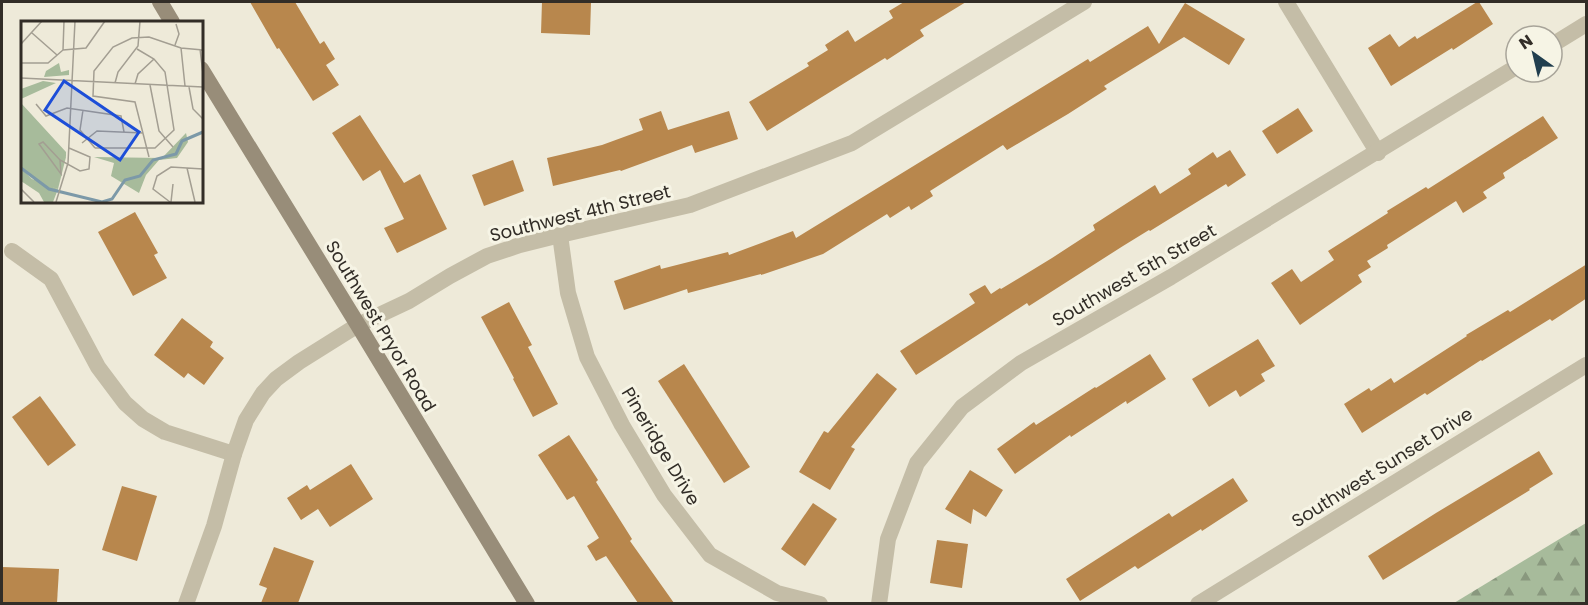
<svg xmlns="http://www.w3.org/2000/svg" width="1588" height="605" font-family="Poppins,sans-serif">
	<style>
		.forest { fill: url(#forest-firs) }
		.building { fill: #b8874d }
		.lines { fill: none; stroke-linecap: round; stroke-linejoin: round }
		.minor { stroke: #c4bda7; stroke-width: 16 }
		.secondary { stroke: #988d79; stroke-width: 16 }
		.labels { text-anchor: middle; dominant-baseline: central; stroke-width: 6; stroke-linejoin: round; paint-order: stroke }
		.street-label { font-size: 18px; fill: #322d27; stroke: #f6f4e5 }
		.inset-river { fill: none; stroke: #7c99a8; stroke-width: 3 }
		.inset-road { fill: none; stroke: #a39e92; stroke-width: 1.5 }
		.view { fill: #1d4ed8; fill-opacity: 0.15; stroke: #1d4ed8; stroke-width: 3 }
		.inset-edge { fill: none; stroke: #322d27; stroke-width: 3 }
	</style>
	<defs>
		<pattern id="forest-firs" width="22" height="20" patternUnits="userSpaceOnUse" patternTransform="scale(1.5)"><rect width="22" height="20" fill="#a7bb9b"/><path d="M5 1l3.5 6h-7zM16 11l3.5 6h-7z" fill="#89987e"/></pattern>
	</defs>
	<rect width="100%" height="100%" fill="#eeead9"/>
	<path class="forest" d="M1586,523v80h-132z"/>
	<g class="building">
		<path d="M250,2h45l25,42 4,-3 11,18 -9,6 13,20 -26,16 -34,-53 -2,1z"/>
		<path d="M542,2h49l-1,33 -49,-2z"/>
		<path d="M904,2h62l-46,28 4,6 -37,24 -2,-2 -118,73 -18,-29 60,-36 -2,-3 21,-13 -3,-5 23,-15 7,12 38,-24 -4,-7z"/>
		<path d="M1477,2h2l14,22 -40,26 -1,-2 -61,38 -23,-38 22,-14 9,13 16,-11 2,3z"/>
		<path d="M1185,3l60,36 -16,26 -45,-28 -80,49 3,3 -39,25 -61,36 -4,-5 -73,46 3,5 -22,14 -2,-4 -19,12 -3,-4 -64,40 -62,21v-1l-73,19 -1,-4 -63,21 -10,-29 46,-16 1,4 67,-17 1,3 64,-24 3,7 292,-179 2,3 58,-36 11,18z"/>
		<path d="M1298,108l15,23 -36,23 -15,-23z"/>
		<path d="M661,111l7,19 61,-19 9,28 -43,14 -3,-8 -71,26 -1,-1 -67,16 -6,-28 55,-13 41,-15 -4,-11z"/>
		<path d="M360,115l44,68 16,-9 27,55 -50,24 -13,-25 20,-9 -24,-49 -17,11 -31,-48z"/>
		<path d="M1543,116l15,22 -55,35 2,5 -22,14 4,6 -24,15 -7,-12 -69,44 1,3 -21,13 4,6 -13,8 4,7 -62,43 -29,-42 21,-14 9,13 33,-22 -6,-9 60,-38 -1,-2 39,-24 2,2z"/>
		<path d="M1230,150l16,25 -18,12 -2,-3 -76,47 -1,-1 -26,16 -94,60 -2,-3 -111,72 -16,-24 75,-48 -6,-9 16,-9 6,9 9,-6 1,1 51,-31 43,-28 -2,-5 62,-40 5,9 31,-20 -3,-5 25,-17 4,6z"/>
		<path d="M513,160l11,31 -40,15 -12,-31z"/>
		<path d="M135,212l23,41 -4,2 13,23 -34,18 -35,-64z"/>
		<path d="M1587,264v34l-35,23 -2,-2 -68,42 -1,-1 -54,35 -2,-2 -63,40 -18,-29 25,-16 2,3 20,-13 3,5 73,-47 -1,-1 42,-25 2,2z"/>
		<path d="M509,302l23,43 -4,2 30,57 -25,13 -20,-38 1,-1 -33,-61z"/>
		<path d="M182,318l31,24 -3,5 14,11 -20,27 -16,-12 -4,5 -30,-23z"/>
		<path d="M1258,339l17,27 -14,8 4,7 -25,16 -4,-7 -27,17 -17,-28z"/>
		<path d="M1150,354l16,25 -39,25 -1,-3 -55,36 -1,-2 -55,39 -18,-25 37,-27 2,3 59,-38 1,1z"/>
		<path d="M684,364l66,103 -26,16 -66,-102z"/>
		<path d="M877,373l20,16 -46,58 4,2 -25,41 -31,-18 25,-41 4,2z"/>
		<path d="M40,396l36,49 -28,21 -36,-49z"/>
		<path d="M569,435l29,45 -2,2 36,57 -2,2 44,62h-36l-32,-47 -10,5 -9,-15 12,-8 -25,-42 -7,4 -29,-45z"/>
		<path d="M1539,451l14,23 -24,15 1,1 -147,90 -15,-24 68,-43z"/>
		<path d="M351,464l22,35 -43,28 -12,-18 -17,11 -14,-22 20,-13 3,5z"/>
		<path d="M970,470l33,20 -17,27 -13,-8 -2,15 -26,-15z"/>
		<path d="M1233,478l15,23 -46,30 -1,-2 -63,40 -3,-3 -55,35 -14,-22 103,-66 3,4z"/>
		<path d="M122,486l35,10 -20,65 -35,-11z"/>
		<path d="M813,503l24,16 -32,47 -24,-17z"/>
		<path d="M937,540l31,4 -6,44 -32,-5z"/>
		<path d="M274,547l40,14 -16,42h-37l6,-15 -8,-3z"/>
		<path d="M2,567l57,2 -2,34h-55z"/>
	</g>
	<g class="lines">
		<g class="minor">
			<path d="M1286,2l92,151"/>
			<path d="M1552,45l34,-21"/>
			<path d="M560,235l8,58 19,64 35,68 42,70 46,60 67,38 43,11"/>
			<path d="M12,251l39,28 47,88 27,36 18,16 22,13 69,22"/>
			<path d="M186,604l28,-78 20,-72 12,-34 17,-27 13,-14 23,-17 59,-37 51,-24 41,-25 37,-20 33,-11 40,-10 130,-30 162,-62 232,-141"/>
			<path d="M879,604l9,-65 29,-76 45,-56 59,-44 150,-86 345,-210"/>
			<path d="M1198,604l388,-239"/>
		</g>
		<g class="secondary">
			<path d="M160,2l12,20"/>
			<path d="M201,69l157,256 169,279"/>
		</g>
	</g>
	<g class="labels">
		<g class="street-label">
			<text transform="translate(580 213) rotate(-14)">Southwest 4th Street</text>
			<text transform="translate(1134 275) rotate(-30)">Southwest 5th Street</text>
			<text transform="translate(381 326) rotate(59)">Southwest Pryor Road</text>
			<text transform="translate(661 446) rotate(59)">Pineridge Drive</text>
			<text transform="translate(1382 467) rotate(-32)">Southwest Sunset Drive</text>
		</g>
	</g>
	<g transform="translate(21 21)">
		<rect width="182" height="182" fill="#eeead9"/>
		<path d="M38,42l2,9 8,-2v5l-25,2 2,-6zM22,60l13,2 -35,16v-10zM0,82l45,49v5l-45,-21zM165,112l2,9 -11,16 -18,2 -13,15 -7,18 -28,-17 3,-13 -20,-6 68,1zM0,147l11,11 26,10 -5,13h-9l-5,-9 -18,-12z" fill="#a7bb9b"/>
		<path d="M0,89l45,47 -8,32 -20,-6 -17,-15z" fill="#a7bb9b"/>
		<path class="inset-river" d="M0,147l28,21 53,13 10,-3 13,-19 15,-4 13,-16 23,-6 6,-13 21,-9"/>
		<path class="inset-road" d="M11,12l25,22M0,23l21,-23M154,24l4,-11 -3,-10M160,27l4,38M179,28l3,25M42,29l23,-2 19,-27M0,42h27l15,-13 1,-29M0,57l182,9M94,62l3,-11 20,-26 2,-25M114,63l3,-10 16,-15M129,64l9,46 14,16M168,66l4,22 10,10M15,83l10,12 21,-8 54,8 3,16M62,89l-3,20 15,18M61,122l15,-12 46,2M74,127h60l19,-18 -9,-58 -11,-13 -17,-10M128,136l-14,-55 -42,-6 1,-25 19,-24 19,-9 17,-1 32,11 22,2M39,139l1,14 -22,-30 4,-2 17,18 20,11 9,-2 1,-12 -21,-9M166,147l8,34M0,168l13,13M35,181l12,-39 7,-142M149,181l-17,-13 4,-13 14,-9 32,2M150,181l2,-18"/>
		<path class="view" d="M43,60l75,51 -19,28 -75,-50z"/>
		<rect width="182" height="182" class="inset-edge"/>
	</g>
	<rect width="1588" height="605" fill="none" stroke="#322d27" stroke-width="6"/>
	<g transform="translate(1534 54) rotate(326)"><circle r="28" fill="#f6f4e5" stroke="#a8a499" stroke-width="1.5"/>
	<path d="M0-4.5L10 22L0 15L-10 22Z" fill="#213e4e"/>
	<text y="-9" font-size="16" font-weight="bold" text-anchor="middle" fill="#322d27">N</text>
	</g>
</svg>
